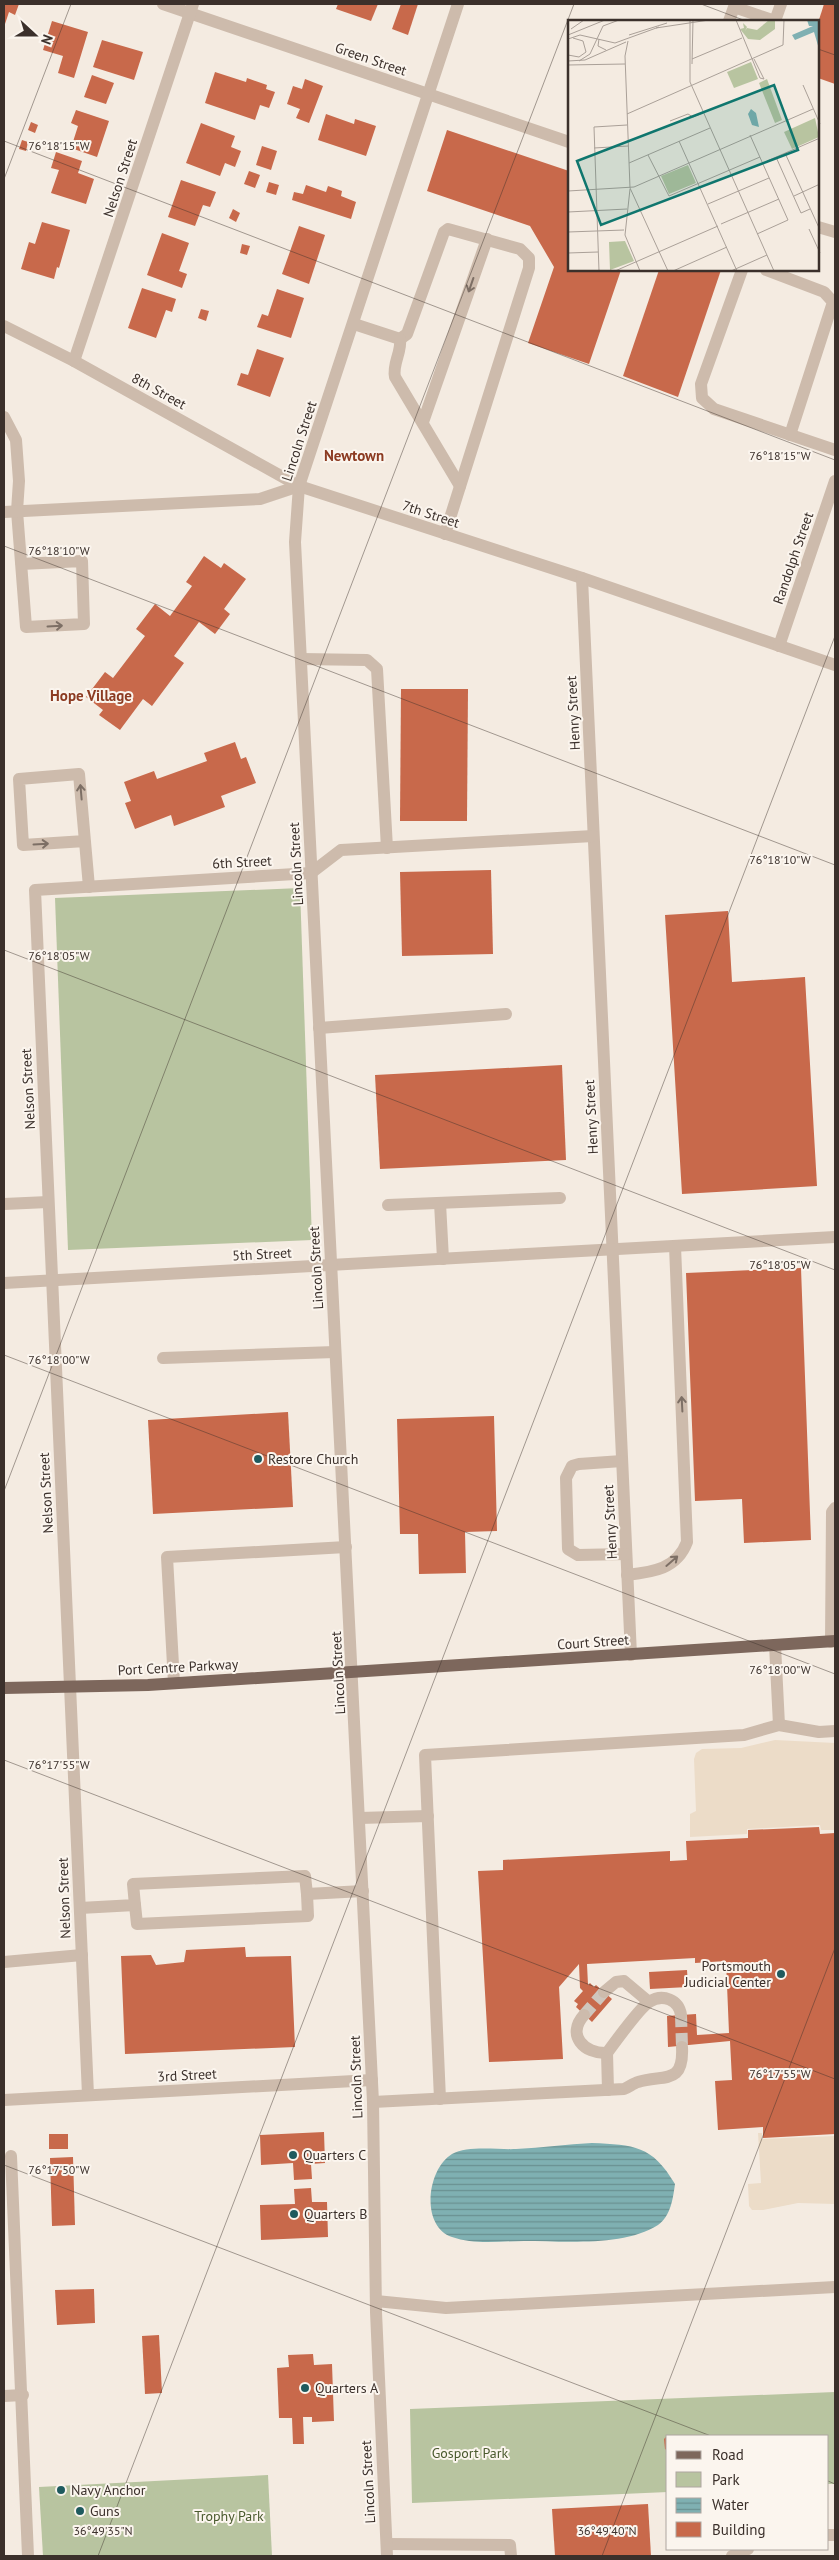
<svg xmlns="http://www.w3.org/2000/svg" width="839" height="2560" font-family="'PT Sans',sans-serif">
	<style>
		.green { fill: #b8c4a0 }
		.plaza { fill: #ecdcc8 }
		.water { fill: url(#water-rules) }
		.building { fill: #c8694b }
		.lines { fill: none; stroke-linecap: round; stroke-linejoin: round }
		.minor-tunnel { stroke: #cfc6bd; stroke-width: 12; stroke-dasharray: 12 6; stroke-linecap: butt }
		.minor { stroke: #cdbbac; stroke-width: 12 }
		.major { stroke: #7d675c; stroke-width: 12 }
		.oneway { stroke: #7d6f65 }
		.ticks { fill: none; stroke: #3b302b; stroke-width: 1; stroke-opacity: 0.45 }
		.poi-dot { fill: #1f5a5e; stroke: #fbf5ee; stroke-width: 2 }
		.labels { text-anchor: middle; dominant-baseline: central; stroke-width: 4; stroke-linejoin: round; paint-order: stroke }
		.street-label { font-size: 14px; fill: #3b302b; stroke: #fbf5ee }
		.poi-label { font-size: 14px; fill: #3b302b; stroke: #fbf5ee; text-anchor: start }
		.park-label { font-size: 14px; fill: #4a5a2e; stroke: #fbf5ee }
		.neighbourhood-label { font-size: 15px; font-weight: bold; fill: #8c3b22; stroke: #fbf5ee }
		.inset-road { fill: none; stroke: #aaa098; stroke-width: 1 }
		.view { fill: #0f766e; fill-opacity: 0.15; stroke: #0f766e; stroke-width: 2.5 }
		.inset-edge { fill: none; stroke: #3b302b; stroke-width: 2.5 }
		.ticks-label { font-size: 12px; text-anchor: middle; fill: #3b302b; stroke: #fbf5ee; stroke-width: 4; stroke-linejoin: round; paint-order: stroke }
	</style>
	<defs>
		<pattern id="water-rules" width="6" height="5" patternUnits="userSpaceOnUse" patternTransform="scale(1.25)"><rect width="6" height="5" fill="#7fb0b2"/><path d="M0 2.5h6" fill="none" stroke="#699091"/></pattern>
	</defs>
	<rect width="100%" height="100%" fill="#f4ebe1"/>
	<g class="green">
		<path d="M300,888l12,352 -244,10 -13,-352z"/>
		<path d="M835,2392v92h-7v-48h-160v56l-256,11 -2,-94z"/>
		<path d="M268,2475l4,81h-229l-4,-69z"/>
	</g>
	<g class="plaza">
		<path d="M775,1740l60,3v87h-14l-1,-5 -36,2 -37,2v5l-57,3v-23l6,-3 -2,-52 2,-6 6,-4 39,-1z"/>
		<path d="M758,2133h4v6l73,-3v68l-37,-1 -35,7h-11l-3,-4 -1,-22 13,-1z"/>
	</g>
	<path class="water" d="M592,2143c42,2 60,2 83,41 -2,14 -4,32 -17,41 -34,22 -95,16 -134,16 -23,0 -50,4 -72,-4 -32,-11 -25,-68 0,-83 16,-9 47,-4 64,-5 26,-1 51,-5 76,-6z"/>
	<g class="building">
		<path d="M4,4h15l-4,11 -6,-3 -5,15z"/>
		<path d="M338,4h40l-7,17 -35,-12z"/>
		<path d="M401,4h17l-10,31 -16,-6z"/>
		<path d="M824,4h11v80l-17,-6v-55z"/>
		<path d="M52,21l36,11 -14,46 -16,-5 5,-17 -20,-6z"/>
		<path d="M102,40l41,12 -9,28 -41,-13z"/>
		<path d="M215,72l31,10 1,-4 20,7 -1,4 9,3 -6,16 -9,-3 -5,15 -50,-17z"/>
		<path d="M92,75l22,8 -8,21 -22,-7z"/>
		<path d="M305,79l18,7 -14,37 -13,-5 4,-9 -13,-5 6,-18 9,3z"/>
		<path d="M76,110l33,11 -12,36 -26,-9 7,-22 -7,-3z"/>
		<path d="M326,114l28,10 1,-5 21,7 -10,30 -48,-16z"/>
		<path d="M31,122l7,3 -3,8 -7,-3z"/>
		<path d="M201,123l34,13 -4,11 10,4 -6,16 -10,-4 -5,13 -34,-13z"/>
		<path d="M447,130l122,41v99h52l-32,94 -61,-21 26,-76 -24,-41 -103,-35z"/>
		<path d="M22,140l6,2 -2,9 -7,-2z"/>
		<path d="M262,146l15,5 -6,19 -15,-5z"/>
		<path d="M56,152l26,9 -4,12 16,6 -8,25 -35,-11 8,-23 -8,-2z"/>
		<path d="M249,171l11,4 -5,13 -11,-4z"/>
		<path d="M181,180l35,12 -6,15 -7,-2 -8,21 -27,-9z"/>
		<path d="M269,182l10,3 -3,10 -10,-3z"/>
		<path d="M306,185l20,7 2,-6 14,5 -1,5 15,6 -5,17 -59,-19 2,-8 9,2z"/>
		<path d="M233,209l7,4 -4,9 -7,-4z"/>
		<path d="M42,222l28,8 -11,38 -2,-1 -3,12 -33,-10 8,-27 6,2z"/>
		<path d="M299,226l26,9 -16,49 -27,-10z"/>
		<path d="M162,233l27,10 -10,28 8,3 -5,14 -35,-13z"/>
		<path d="M242,244l8,2 -3,9 -7,-2z"/>
		<path d="M659,270h62l-43,127 -55,-21z"/>
		<path d="M142,288l34,11 -4,13 -6,-2 -10,28 -28,-10z"/>
		<path d="M277,289l27,9 -13,40 -34,-11 5,-13 6,2z"/>
		<path d="M201,309l8,2 -3,10 -8,-3z"/>
		<path d="M257,349l27,9 -14,39 -33,-12 4,-12 7,2z"/>
		<path d="M204,556l17,12 3,-5 22,16 -22,30 6,5 -15,20 -16,-12 -25,34 10,7 -32,43 -9,-7 -23,31 -21,-15 4,-5 -17,-13 19,-25 8,6 32,-42 -9,-7 19,-25 15,12 22,-30 -6,-4z"/>
		<path d="M401,689h67l-1,132h-67z"/>
		<path d="M235,742l6,17 5,-2 10,26 -35,13 4,11 -51,19 -3,-11 -36,14 -10,-26 6,-2 -7,-19 30,-11 3,8 50,-18 -3,-8z"/>
		<path d="M491,870l2,84 -91,2 -2,-84z"/>
		<path d="M728,911l4,71 73,-5 12,209 -135,8 -17,-279z"/>
		<path d="M562,1065l4,95 -186,9 -5,-94z"/>
		<path d="M801,1268l10,272 -67,3 -2,-44 -47,2 -9,-228z"/>
		<path d="M288,1412l5,95 -140,7 -5,-94z"/>
		<path d="M494,1416l3,115 -32,1 1,41 -47,1 -1,-40h-18l-3,-115z"/>
		<path d="M819,1827l1,7 15,-1v301l-72,4v-11l-45,3 -3,-49 17,-1 -2,-39 -62,6 -1,-31 29,-2 1,21 32,-2 -3,-72 -31,2v-5l-108,6 1,21 2,-2 4,4 2,-2 16,14 -20,23 -16,-15 2,-3 -4,-3 9,-10 -3,-3 -1,-24 -20,23 4,72 -74,3 -11,-191 25,-1v-10l167,-9v10l17,-1 -1,-19 62,-3v-8z"/>
		<path d="M245,1947l1,10 45,-1 4,91 -170,7 -4,-98 30,-1 5,10 28,-3 2,-12z"/>
		<path d="M687,1970l1,17 -38,2 -1,-17z"/>
		<path d="M324,2132l1,31 -14,1 1,15 -18,1 -1,-17 -32,2 -1,-30z"/>
		<rect x="49" y="2134" width="19" height="15"/>
		<path d="M73,2157l2,68 -23,1 -2,-68z"/>
		<path d="M311,2188l1,14h15l1,35 -67,3 -1,-35 35,-1 -1,-15z"/>
		<path d="M94,2289l1,34 -38,2 -2,-35z"/>
		<path d="M159,2335l3,58 -17,1 -3,-58z"/>
		<path d="M313,2354l1,11 18,-1 2,57 -22,1v-5h-9l1,27h-11l-1,-26h-13l-2,-50 12,-1 -1,-12z"/>
		<path d="M668,2435v16l-3,-2 -1,-10z"/>
		<path d="M648,2504l3,52h-96l-3,-47z"/>
	</g>
	<g class="lines">
		<g class="minor-tunnel">
			<path d="M584,2015l20,-23"/>
			<path d="M681,2015l1,32"/>
		</g>
		<g class="minor">
			<path d="M163,4l406,138"/>
			<path d="M729,21l5,-14 41,14 6,-17"/>
			<path d="M818,227l17,5"/>
			<path d="M742,270l-41,114 1,14 12,11 121,41"/>
			<path d="M766,270l58,22 9,10 -43,133"/>
			<path d="M354,324l46,15 7,-5 37,-102 4,-3 72,20 9,9v10l-84,266"/>
			<path d="M4,326l70,35 225,125 283,92 253,87"/>
			<path d="M400,339c2,13 -8,25 -5,38l65,109"/>
			<path d="M74,361l119,-357"/>
			<path d="M4,417l12,23 3,41 -2,30 9,116 58,-3 -2,-63 -61,3"/>
			<path d="M423,422l64,-183"/>
			<path d="M4,512l256,-13 39,-13"/>
			<path d="M582,578l49,1077"/>
			<path d="M779,646l56,-165"/>
			<path d="M301,659l66,1 10,9 10,179"/>
			<path d="M85,841l-62,4 -4,-66 60,-5 10,113"/>
			<path d="M319,1028l187,-14"/>
			<path d="M440,1203l3,56"/>
			<path d="M4,1204l44,-2"/>
			<path d="M388,1205l172,-7"/>
			<path d="M4,1283l831,-46"/>
			<path d="M163,1358l172,-6"/>
			<path d="M622,1461l-43,3 -7,2 -6,12 2,71 10,6 48,-1"/>
			<path d="M627,1575c26,-3 50,-6 60,-33l-12,-296"/>
			<path d="M831,1642l1,-130 3,-4"/>
			<path d="M775,1645l4,80"/>
			<path d="M174,1683l-7,-126 179,-10"/>
			<path d="M360,1818l68,-2"/>
			<path d="M135,1905l2,19 171,-8 -1,-22"/>
			<path d="M80,1908l55,-3 -2,-21 172,-8 2,18 56,-3"/>
			<path d="M4,1962l78,-7"/>
			<path d="M604,1992l12,-10 8,-1 25,21"/>
			<path d="M584,2015c-18,20 0,39 23,38"/>
			<path d="M608,2090l-1,-37c8,-11 33,-45 42,-51 14,-9 30,-2 32,13"/>
			<path d="M88,2095l-53,-1205 276,-17 30,-23 252,-14"/>
			<path d="M440,2099l-15,-344 319,-20 35,-10 40,7 16,-1"/>
			<path d="M4,2100l368,-20"/>
			<path d="M373,2102l251,-13c5,-2 10,-6 14,-7 25,-8 46,4 44,-35"/>
			<path d="M11,2156l17,400"/>
			<path d="M376,2301l70,7 389,-21"/>
			<path d="M4,2396l19,-1"/>
			<path d="M828,2535h7"/>
			<path d="M387,2544l123,1 1,11"/>
			<path d="M387,2556l-11,-244 -3,-210 -78,-1560 4,-56 159,-482"/>
			<path d="M732,2556l16,-7"/>
		</g>
		<path class="major" d="M4,1688l144,-3 687,-44"/>
	</g>
	<defs><path id="oneway-shaft" d="M-6 0H5M1.5-3L5.5 0L1.5 3" fill="none" stroke-width="1.6" stroke-linecap="round" stroke-linejoin="round" transform="scale(1.25)"/></defs>
	<g class="oneway">
		<use href="#oneway-shaft" transform="translate(471 285) rotate(109)"/>
		<use href="#oneway-shaft" transform="translate(55 626) rotate(-3)"/>
		<use href="#oneway-shaft" transform="translate(81 792) rotate(-95)"/>
		<use href="#oneway-shaft" transform="translate(41 844) rotate(-3)"/>
		<use href="#oneway-shaft" transform="translate(682 1404) rotate(-93)"/>
		<use href="#oneway-shaft" transform="translate(672 1561) rotate(-41)"/>
	</g>
	<path class="ticks" d="M701,4l45,17M818,49l17,6M4,141l831,319M4,179l67,-175M4,546l831,319M4,950l831,320M4,1355l831,319M4,1491l570,-1487M4,1760l831,319M4,2165l707,271M828,2481l7,3M98,2556l737,-1920M602,2556l233,-608"/>
	<g class="poi-dot">
		<circle cx="258" cy="1459" r="5"/>
		<circle cx="781" cy="1974" r="5"/>
		<circle cx="293" cy="2155" r="5"/>
		<circle cx="294" cy="2214" r="5"/>
		<circle cx="305" cy="2388" r="5"/>
		<circle cx="61" cy="2490" r="5"/>
		<circle cx="80" cy="2511" r="5"/>
	</g>
	<g class="labels">
		<g class="street-label">
			<text transform="translate(371 59) rotate(19)">Green Street</text>
			<text transform="translate(120 178) rotate(-72)">Nelson Street</text>
			<text transform="translate(159 391) rotate(29)">8th Street</text>
			<text transform="translate(299 441) rotate(-72)">Lincoln Street</text>
			<text transform="translate(431 514) rotate(18)">7th Street</text>
			<text transform="translate(793 558) rotate(-71)">Randolph Street</text>
			<text transform="translate(573 713) rotate(-93)">Henry Street</text>
			<text transform="translate(242 862) rotate(-3)">6th Street</text>
			<text transform="translate(296 864) rotate(-93)">Lincoln Street</text>
			<text transform="translate(28 1089) rotate(-93)">Nelson Street</text>
			<text transform="translate(591 1117) rotate(-93)">Henry Street</text>
			<text transform="translate(262 1254) rotate(-3)">5th Street</text>
			<text transform="translate(316 1268) rotate(-93)">Lincoln Street</text>
			<text transform="translate(46 1493) rotate(-93)">Nelson Street</text>
			<text transform="translate(610 1522) rotate(-93)">Henry Street</text>
			<text transform="translate(593 1642) rotate(-4)">Court Street</text>
			<text transform="translate(178 1667) rotate(-3)">Port Centre Parkway</text>
			<text transform="translate(338 1673) rotate(-93)">Lincoln Street</text>
			<text transform="translate(64 1898) rotate(-92)">Nelson Street</text>
			<text transform="translate(187 2075) rotate(-3)">3rd Street</text>
			<text transform="translate(356 2077) rotate(-92)">Lincoln Street</text>
			<text transform="translate(368 2482) rotate(-93)">Lincoln Street</text>
		</g>
		<g class="poi-label">
			<text x="268" y="1459">Restore Church</text>
			<text x="771" y="1966" text-anchor="end">Portsmouth<tspan x="771" dy="16">Judicial Center</tspan></text>
			<text x="303" y="2155">Quarters C</text>
			<text x="304" y="2214">Quarters B</text>
			<text x="315" y="2388">Quarters A</text>
			<text x="71" y="2490">Navy Anchor</text>
			<text x="90" y="2511">Guns</text>
		</g>
		<g class="park-label">
			<text x="470" y="2453">Gosport Park</text>
			<text x="229" y="2516">Trophy Park</text>
		</g>
		<g class="neighbourhood-label">
			<text x="354" y="455">Newtown</text>
			<text x="91" y="695">Hope Village</text>
		</g>
	</g>
	<g transform="translate(568 20)">
		<rect width="251" height="251" fill="#f4ebe1"/>
		<path d="M201,0h6v9l-15,11 -12,-1 -8,-10 4,-1 -1,-5 4,4 -2,4 2,-3 10,2zM183,42l7,17 -24,9 -7,-16zM199,59l15,41 -7,3 -16,-40zM247,98l4,19 -27,12 -8,-17zM120,145l8,18 -27,11 -8,-18zM57,221l9,20 -24,9 -1,-28z" fill="#b8c4a0"/>
		<path d="M239,0h12v29l-5,-17 -19,8 -3,-5 21,-9h-4zM183,89l5,4 3,14 -7,-2 -4,-11z" fill="#7fb0b2"/>
		<path class="inset-road" d="M122,0v62l84,189M168,0l24,58 4,1M88,8l53,-8M3,9l13,-9M0,15l37,-15M61,15l38,-12M0,19l12,-4 35,8 44,-16M31,19l-1,7 8,4M60,21l-3,15 5,132 38,83M0,35l11,2 7,-5 -3,-11 -10,-3M124,39l50,-21M186,39l10,20M0,41l17,-1 41,-18M11,41l11,-7 13,-28 16,-6M124,44l1,-44M0,45l57,-1M235,65l17,39M59,94l156,-69 1,-25M102,101l18,-7 5,3 10,-4M182,115l38,85 -31,14M111,121l58,130M26,128l34,-2M217,133l35,77M80,135l21,41 91,-39M208,137l25,56 9,-4M199,141l53,-23M61,143l81,-35M62,169l-5,46 15,36M0,171l66,-4 179,-78M226,176l26,-12M140,184l61,-26M0,192l59,-3M153,204l58,-25M241,209l11,24M0,212l56,-2M0,233l30,-1M31,251l-5,-144 33,-2M47,251l103,-45M105,251l54,-24M163,251l36,-16"/>
		<path class="view" d="M206,65l24,65 -197,75 -24,-64z"/>
		<rect width="251" height="251" class="inset-edge"/>
	</g>
	<g class="ticks-label">
		<text x="59" y="150">76°18'15"W</text>
		<text x="780" y="460">76°18'15"W</text>
		<text x="59" y="555">76°18'10"W</text>
		<text x="780" y="864">76°18'10"W</text>
		<text x="59" y="960">76°18'05"W</text>
		<text x="780" y="1269">76°18'05"W</text>
		<text x="59" y="1364">76°18'00"W</text>
		<text x="780" y="1674">76°18'00"W</text>
		<text x="59" y="1769">76°17'55"W</text>
		<text x="780" y="2078">76°17'55"W</text>
		<text x="59" y="2174">76°17'50"W</text>
		<text x="103" y="2535">36°49'35"N</text>
		<text x="607" y="2535">36°49'40"N</text>
	</g>
	<rect width="839" height="2560" fill="none" stroke="#3b302b" stroke-width="10"/>
	<rect x="666" y="2435" width="162" height="115" fill="#fbf5ee" stroke="#aea6a0"/>
	<rect x="676" y="2451" width="25" height="8" fill="#7d675c" stroke="#aea6a0"/>
	<text x="712" y="2460" font-size="15" fill="#3b302b">Road</text>
	<rect x="676" y="2472" width="25" height="15" fill="#b8c4a0" stroke="#aea6a0"/>
	<text x="712" y="2485" font-size="15" fill="#3b302b">Park</text>
	<rect x="676" y="2498" width="25" height="15" fill="url(#water-rules)" stroke="#aea6a0"/>
	<text x="712" y="2510" font-size="15" fill="#3b302b">Water</text>
	<rect x="676" y="2522" width="25" height="15" fill="#c8694b" stroke="#aea6a0"/>
	<text x="712" y="2535" font-size="15" fill="#3b302b">Building</text>
	<g transform="translate(35 35) rotate(111)" stroke="#fbf5ee" stroke-width="4" paint-order="stroke">
	<path d="M0-4L9 19L0 12L-9 19Z" fill="#3b302b"/>
	<text y="-8" font-size="14" font-weight="bold" text-anchor="middle" fill="#3b302b">N</text>
	</g>
</svg>
